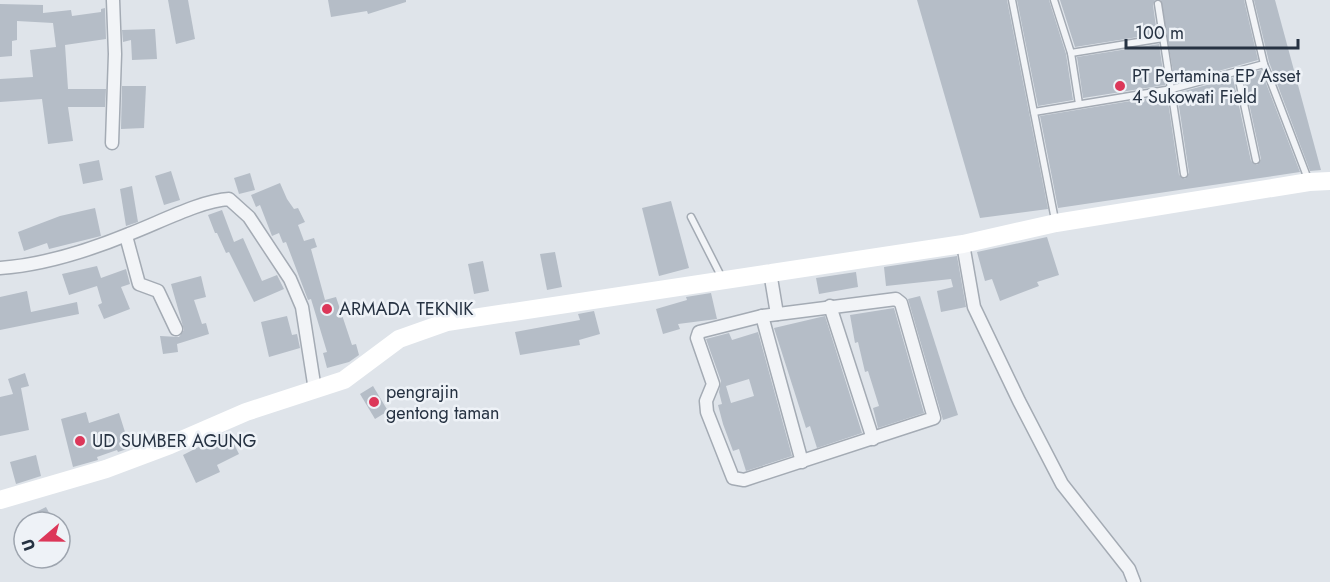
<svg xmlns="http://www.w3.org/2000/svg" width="1330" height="582" font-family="Jost,sans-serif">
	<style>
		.building { fill: #b5bdc7; fill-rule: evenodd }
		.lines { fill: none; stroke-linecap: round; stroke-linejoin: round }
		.lane-casing { stroke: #a4abb4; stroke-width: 9 }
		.street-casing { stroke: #a4abb4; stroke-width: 15 }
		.lane { stroke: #f2f4f7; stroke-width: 6 }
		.street { stroke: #f2f4f7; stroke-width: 12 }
		.secondary { stroke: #fff; stroke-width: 18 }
		.poi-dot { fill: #dc3759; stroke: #eef2f7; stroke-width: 2 }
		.labels { text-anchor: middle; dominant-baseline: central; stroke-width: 5; stroke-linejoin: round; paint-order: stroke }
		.poi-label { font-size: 18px; fill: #263242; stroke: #eef2f7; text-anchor: start }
	</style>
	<rect width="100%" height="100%" fill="#dfe4ea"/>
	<g class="building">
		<path d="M168,0h20l7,39 -19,5z"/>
		<path d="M328,0h78v2l-38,12 -1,-3 -36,6z"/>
		<path d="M917,0h90l41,209 -68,9z"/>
		<path d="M1017,0h32l17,54 7,46 -35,6z"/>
		<path d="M1060,0h95l-2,5 4,29 -82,13z"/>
		<path d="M1161,0h83l14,60 -83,23z"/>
		<path d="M1254,0h21l46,170 -11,1 -41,-109z"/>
		<path d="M0,4l43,1v8l28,-3 1,6 29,-4v-3l4,-1 1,31 -41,6 3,44h38l-1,18h-37l5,34 -25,3 -6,-45 -42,3v-23l33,-2 -3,-27 26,-3 -3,-24 -36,-2v19l-5,1v15l-12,1z"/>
		<path d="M155,29l2,30 -25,1 -1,-20 -8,2 -1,-12z"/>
		<path d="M1159,44l6,41 -82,13 -6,-41z"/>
		<path d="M1261,70l39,102 -242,36 -18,-92 127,-21 12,80 6,4 4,-6 -12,-80 56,-15 18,83 6,4 4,-6 -18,-84z"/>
		<path d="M122,86h24l-2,42 -23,1z"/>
		<path d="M99,160l4,20 -20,4 -4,-20z"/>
		<path d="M171,171l9,29 -16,5 -9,-29z"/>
		<path d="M250,173l5,17 -16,4 -5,-16z"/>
		<path d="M280,183l7,16 7,10 4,-1 7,14 -7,3 6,16 10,-3 3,9 -6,2 14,51 11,-3 16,48 4,-1 3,11 -10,7 -22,6 -4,-15 4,-1 -16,-53 -3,1 -22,-58 -3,1 -4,-10 -7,3 -12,-31 -4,2 -5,-12z"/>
		<path d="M132,186l6,36 -12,4 -6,-37z"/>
		<path d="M671,201l18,67 -30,8 -17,-68z"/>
		<path d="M95,208l6,28 -52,13 -2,-6 -23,8 -6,-19 42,-16z"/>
		<path d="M222,210l12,32 9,-4 19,43 15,-6 7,14 -30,13 -25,-50 -3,1 -9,-20h-2l-7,-18z"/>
		<path d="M1047,237l12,38 -22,7 2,4 -39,15 -8,-22 -7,2 -8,-29z"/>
		<path d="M555,252l7,35 -15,3 -7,-36z"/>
		<path d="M957,256l9,51 -25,5 -4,-21 16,-4 -2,-8 -65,7 -2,-19z"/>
		<path d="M483,261l6,30 -15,3 -6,-30z"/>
		<path d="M97,266l4,12 25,-9 4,15 -9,3 9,22 -26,10 -6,-14 4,-2 -5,-17 -28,9 -7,-21z"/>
		<path d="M856,272l2,15 -39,7 -3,-16z"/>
		<path d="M201,276l5,21 -12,3 8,24 4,-1 3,11 -32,10 1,8 -15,2 -3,-18 19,1 5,-7 -13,-46z"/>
		<path d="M27,291l4,21 46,-10 2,12 -79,16v-33z"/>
		<path d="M711,293l6,26 -39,5 2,5 -17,5 -7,-25 31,-9 -1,-3z"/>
		<path d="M920,296l38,119 -15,5 -35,-121z"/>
		<path d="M894,308l30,105 -46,15 -5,-20 6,-2 -11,-35 -3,1 -7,-30 -3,1 -5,-28z"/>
		<path d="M594,311l6,23 -21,6 1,5 -60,10 -5,-23 65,-12 -2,-6z"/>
		<path d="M287,316l5,19 5,-1 3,14 -31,9 -8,-35z"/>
		<path d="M825,316l37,117 -45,15 -7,-22 -4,2 -32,-100z"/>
		<path d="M758,332l34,124 -46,15 -7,-22 -6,2 -10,-27 -5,-19 4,-1 -3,-12 2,-11 -15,-42 23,-6 3,7zM749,379l5,17 -23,7 -5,-17z"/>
		<path d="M25,373l4,13 -8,2 8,42 -29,6v-39l13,-3 -5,-15z"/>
		<path d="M373,386l15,25 -13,8 -15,-25z"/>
		<path d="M86,412l3,11 30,-10 11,35 -12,4 -1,-2 -20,7 1,3 -25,7 -12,-48z"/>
		<path d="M228,432l11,22 -22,11 3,7 -24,11 -13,-28z"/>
		<path d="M36,455l5,21 -25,8 -6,-22z"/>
		<path d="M46,507l8,15h-18l-4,-8z"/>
	</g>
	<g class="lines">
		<g class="lane-casing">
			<g id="lane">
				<path d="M1012,0l43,220"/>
				<path d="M1054,0l17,53 8,51"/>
				<path d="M1249,0l15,64 44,115"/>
				<path d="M1158,4l26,170"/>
				<path d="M1071,53l92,-15"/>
				<path d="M1237,71l19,89"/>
				<path d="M1034,112l138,-23 92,-25"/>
				<path d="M691,217l31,61"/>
			</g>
		</g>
		<g class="street-casing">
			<g id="street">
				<path d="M112,143l3,-89 -2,-54"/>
				<path d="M126,236l13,48 19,7 18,38"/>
				<path d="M963,244l11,63 45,94 43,83 67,85 5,13"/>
				<path d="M0,268c43,-3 90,-18 129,-34 27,-10 73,-34 100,-35l20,18 41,62 12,28 13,83"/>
				<path d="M770,272l7,42"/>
				<path d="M896,299l5,4 33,115 -190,62 -11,-2 -26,-66 -1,-11 7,-17 -16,-46 2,-6 63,-16z"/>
				<path d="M830,306l43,133"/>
				<path d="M762,316l40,146"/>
			</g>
		</g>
		<use href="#lane" class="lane"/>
		<use href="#street" class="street"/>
		<path class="secondary" d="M0,500l106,-31 64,-24 76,-33 98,-32 55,-41 48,-17 516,-78 93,-21 253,-41 21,-1"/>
	</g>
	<g class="poi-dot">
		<circle cx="1120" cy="86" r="6"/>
		<circle cx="327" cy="309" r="6"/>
		<circle cx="374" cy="402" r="6"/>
		<circle cx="80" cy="441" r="6"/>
	</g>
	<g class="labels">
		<g class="poi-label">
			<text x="1132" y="76">PT Pertamina EP Asset<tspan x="1132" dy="21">4 Sukowati Field</tspan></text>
			<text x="339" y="309">ARMADA TEKNIK</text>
			<text x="386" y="392">pengrajin<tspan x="386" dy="21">gentong taman</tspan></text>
			<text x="92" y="441">UD SUMBER AGUNG</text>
		</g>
	</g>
	<g transform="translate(42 540) rotate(250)"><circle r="28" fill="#eef2f7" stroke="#9ea5af" stroke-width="1.5"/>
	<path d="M0-4.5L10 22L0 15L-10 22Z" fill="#dc3759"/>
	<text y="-9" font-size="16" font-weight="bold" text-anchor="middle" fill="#263242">U</text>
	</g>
	<path d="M1126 39v9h172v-9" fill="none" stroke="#263242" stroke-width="3"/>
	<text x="1135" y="39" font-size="18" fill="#263242" stroke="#eef2f7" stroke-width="4.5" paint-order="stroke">100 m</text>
</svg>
